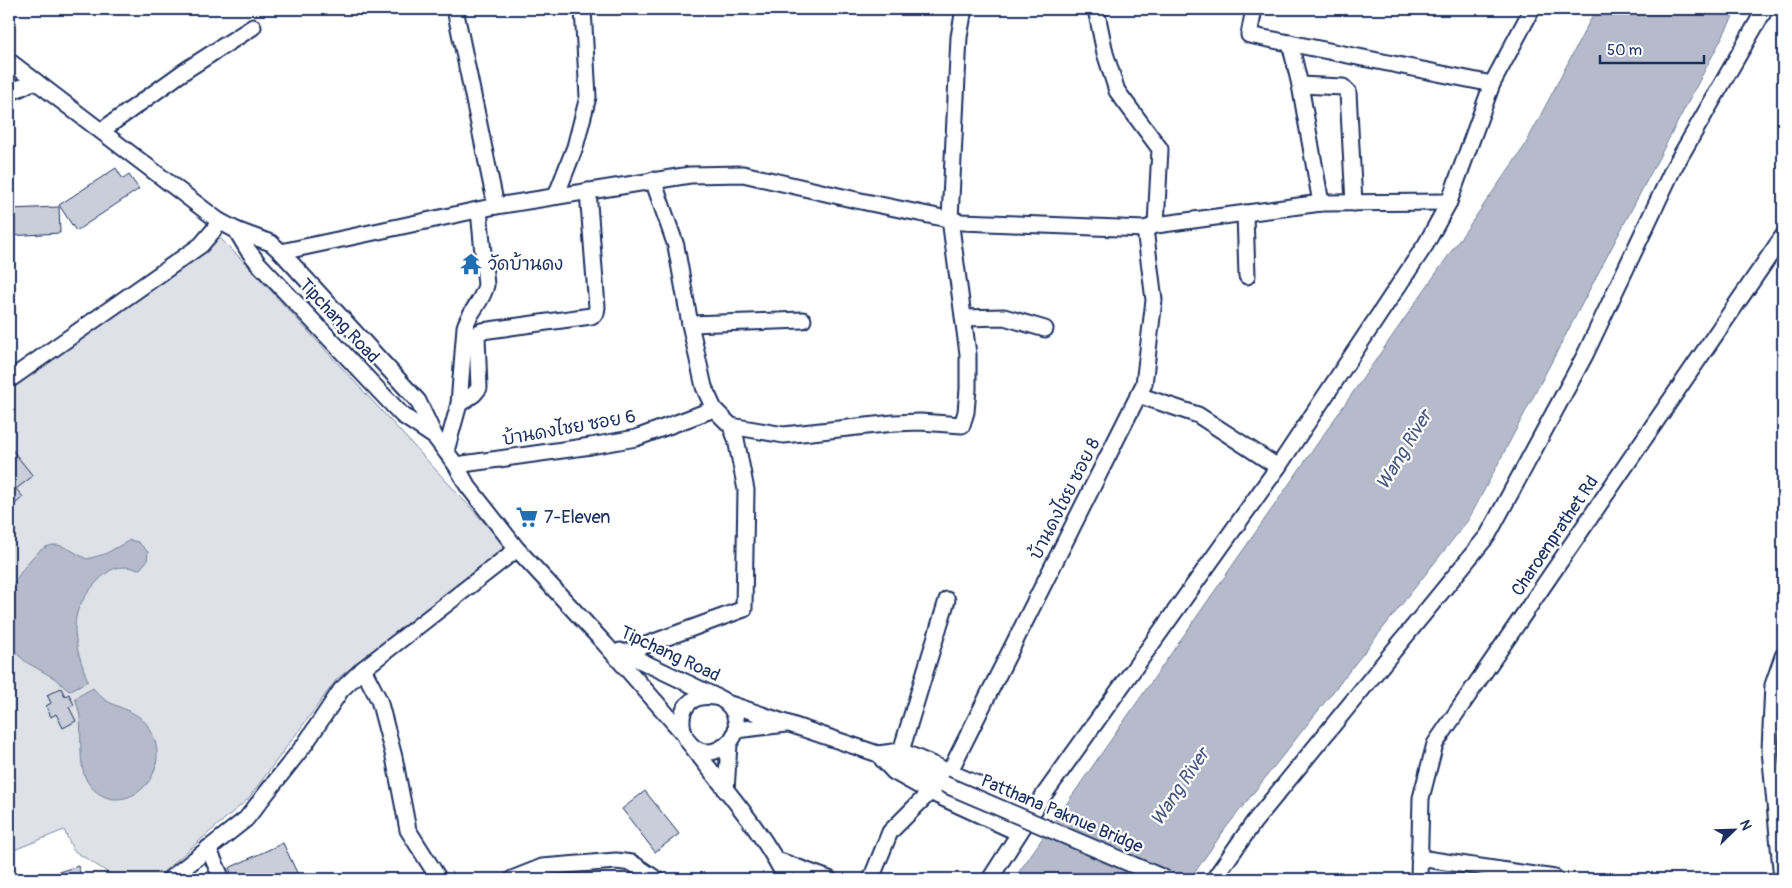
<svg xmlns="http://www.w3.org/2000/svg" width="1792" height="888" font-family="Pangolin,'Playpen Sans Thai',sans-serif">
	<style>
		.green { fill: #dee1e7; stroke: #7c88a2 }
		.water { fill: #b5bbca; stroke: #77839f }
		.building { fill: #caceda; stroke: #1b2f5e }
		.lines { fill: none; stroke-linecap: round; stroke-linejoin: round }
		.minor-casing { stroke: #1b2f5e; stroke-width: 19 }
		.minor { stroke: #fff; stroke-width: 15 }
		.minor-bridge-casing { stroke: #1b2f5e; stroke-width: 19; stroke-linecap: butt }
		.minor-bridge { stroke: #fff; stroke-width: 15 }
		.labels { text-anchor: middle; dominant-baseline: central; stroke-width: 4.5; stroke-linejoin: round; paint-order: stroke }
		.poi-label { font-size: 18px; fill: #1b2f5e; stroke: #fff; text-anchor: start }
		.street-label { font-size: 18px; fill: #1b2f5e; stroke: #fff }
		.water-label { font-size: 19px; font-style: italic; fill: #49597e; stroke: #fff }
	</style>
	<rect width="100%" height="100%" fill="#fff"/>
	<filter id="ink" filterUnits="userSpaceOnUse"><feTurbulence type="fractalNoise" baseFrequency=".02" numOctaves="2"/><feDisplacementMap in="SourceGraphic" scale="10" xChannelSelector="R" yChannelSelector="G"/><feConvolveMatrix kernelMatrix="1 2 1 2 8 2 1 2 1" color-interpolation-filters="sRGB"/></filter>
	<g filter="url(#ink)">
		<path class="green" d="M213,231l36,36 257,279 -169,133 -89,120 -93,80h-37l-45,-29 -9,-20 -55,22v-90l6,-3 -6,-10v-363z"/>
		<g class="water">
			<path d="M1596,9h141l-268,510 -244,310 -35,50h-176l510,-732z"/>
			<path d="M130,540l8,2 10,10 -1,9 -7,8c-8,-1 -16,-3 -23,-1 -14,2 -37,32 -40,45 -6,22 3,47 11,68l-19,10 -15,-13 -28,-16 -10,-9 -7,-13v-47l2,-5c9,-14 24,-42 43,-43 10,-1 24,10 33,14l18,-5z"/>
			<path d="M93,688c4,5 9,10 14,13 18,10 35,11 45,32 23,50 -38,91 -65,48 -9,-14 -5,-48 -7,-64 -1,-6 -3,-13 -5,-19z"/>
		</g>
		<g class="building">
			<path d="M116,168l7,11 6,-4 10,14 -63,42 -17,-26z"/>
			<path d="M59,207l1,26 -51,3v-27z"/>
			<path d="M9,446l24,30 -17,13 7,8 -14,12z"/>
			<path d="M61,688l4,8 4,-2 5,11 -5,2 7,14 -13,7 -7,-14 -5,3 -5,-11 5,-3 -4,-8z"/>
			<path d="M645,791l34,43 -24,18 -33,-43z"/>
			<path d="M283,843l17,36h-66l-5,-11z"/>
			<path d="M78,866l4,13h-40v-2z"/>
		</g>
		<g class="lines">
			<g class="minor-casing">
				<g id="minor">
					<path d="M455,9l41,197"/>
					<path d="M1096,9l9,44 12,38 43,58 -4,76"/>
					<path d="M1254,9l-5,26 243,49"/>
					<path d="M1290,43l10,42 21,118"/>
					<path d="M9,61l210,160 17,9 12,20 10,13 144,152 33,22 21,28 11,20 50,64 88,95 78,89"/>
					<path d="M1300,85l43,2 5,5 6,111"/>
					<path d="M9,93l26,-12"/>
					<path d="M101,131l85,-61 67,-43"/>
					<path d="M556,196l19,-49 13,-50 -5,-88"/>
					<path d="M1245,213l2,63"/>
					<path d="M236,230l35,13 10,9 137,149 17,36"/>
					<path d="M281,252l215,-46 194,-31 53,-1 113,26 106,22 183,7 11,-4 165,-22 128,-1"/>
					<path d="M964,318l40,-1 41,12"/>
					<path d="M690,324l113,-4"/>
					<path d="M9,380l192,-135 12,-14 6,-10"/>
					<path d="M1138,395l60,20 80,52"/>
					<path d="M459,404l6,-77c4,-15 18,-26 21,-42l-7,-75"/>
					<path d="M731,426l53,9 110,-12 26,-1 42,3 4,-13 2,-23v-35l-18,-135 9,-182 5,-28"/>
					<path d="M446,451l13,-47 15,-10 5,-6 -2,-52 1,-3 4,-2 109,-15 5,-3 1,-6 -9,-116"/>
					<path d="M456,465l135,-19 45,-8 78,-29"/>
					<path d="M620,651l99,47c18,9 25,34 7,47 -45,33 -68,-61 -7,-47"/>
					<path d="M624,653l120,-44 2,-119 -10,-51 -5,-13 -17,-17 -10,-22 -14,-63 -14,-78 -23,-66"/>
					<path d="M363,669l16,31 15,57 14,73 31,49"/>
					<path d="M727,703l151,51 66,30"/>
					<path d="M736,730l50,-6"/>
					<path d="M691,745c33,44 71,85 95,134"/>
					<path d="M901,751l46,-151"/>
					<path d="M878,754l23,-3 134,58"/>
					<path d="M882,759l12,13 36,20 89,41"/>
					<path d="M950,771l194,-387 10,-84 -9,-71"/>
					<path d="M726,791l3,-47"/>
					<path d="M208,848l14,31"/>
					<path d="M1419,858l136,20"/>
					<path d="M777,860l52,19"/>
					<path d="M170,879l76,-60 59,-75 36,-54 22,-21 154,-120"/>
					<path d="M512,879l30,-12 74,-6 16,2 24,16"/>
					<path d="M871,879l19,-47 40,-40"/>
					<path d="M990,879l51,-80 237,-332 148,-223 23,-42 43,-118 40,-75"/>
					<path d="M1214,879l40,-57 234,-287 97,-180 88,-186 92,-160"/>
					<path d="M1419,879l2,-81 14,-54 348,-508"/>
					<path d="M1782,879l-12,-129 3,-65 10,-29"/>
				</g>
			</g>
			<use href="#minor" class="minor"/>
			<g class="minor-bridge-casing">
				<path id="minor-bridge" d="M944,784l222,95"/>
			</g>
			<use href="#minor-bridge" class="minor-bridge"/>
		</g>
	</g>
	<defs>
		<g id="temple-bare" transform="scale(1.725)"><path d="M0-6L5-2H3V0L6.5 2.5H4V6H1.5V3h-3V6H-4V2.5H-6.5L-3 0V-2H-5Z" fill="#1f6fb2" stroke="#fff" stroke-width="2.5" paint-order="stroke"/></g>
		<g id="supermarket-bare" transform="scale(1.725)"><path d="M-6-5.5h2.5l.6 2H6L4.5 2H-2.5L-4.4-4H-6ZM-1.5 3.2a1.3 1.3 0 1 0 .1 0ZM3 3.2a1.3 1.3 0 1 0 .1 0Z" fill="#1f6fb2" stroke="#fff" stroke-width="2.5" paint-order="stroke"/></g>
	</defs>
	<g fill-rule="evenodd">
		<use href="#temple-bare" x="471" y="264"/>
		<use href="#supermarket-bare" x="527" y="517"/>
	</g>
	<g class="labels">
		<g class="poi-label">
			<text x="488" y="264">วัดบ้านดง</text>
			<text x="544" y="517">7-Eleven</text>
		</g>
		<g class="street-label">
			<text transform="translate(339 321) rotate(47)">Tipchang Road</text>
			<text transform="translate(569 428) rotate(-10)">บ้านดงไชย ซอย 6</text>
			<text transform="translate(1065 499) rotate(-63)">บ้านดงไชย ซอย 8</text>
			<text transform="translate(1555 536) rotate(-56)">Charoenprathet Rd</text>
			<text transform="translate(670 654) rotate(25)">Tipchang Road</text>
			<text transform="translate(1062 814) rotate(23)">Patthana Paknue Bridge</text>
		</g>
		<g class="water-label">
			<text transform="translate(1404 450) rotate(-59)">Wang River</text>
			<text transform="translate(1180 787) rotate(-56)">Wang River</text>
		</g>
	</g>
	<rect width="1792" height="888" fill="none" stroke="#fff" stroke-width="30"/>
	<rect x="15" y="15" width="1762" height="858" fill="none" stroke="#1b2f5e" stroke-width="2" filter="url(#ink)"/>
	<g transform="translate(1734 830) rotate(67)" stroke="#ffffff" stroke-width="4" paint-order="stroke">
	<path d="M0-4L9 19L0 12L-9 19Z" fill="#1b2f5e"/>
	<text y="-8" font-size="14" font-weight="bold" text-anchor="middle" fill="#1b2f5e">N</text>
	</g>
	<path d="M1600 55v8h104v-8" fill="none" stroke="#1b2f5e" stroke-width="2.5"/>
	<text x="1607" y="55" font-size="15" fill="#1b2f5e" stroke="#ffffff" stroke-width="4" paint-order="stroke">50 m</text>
</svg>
